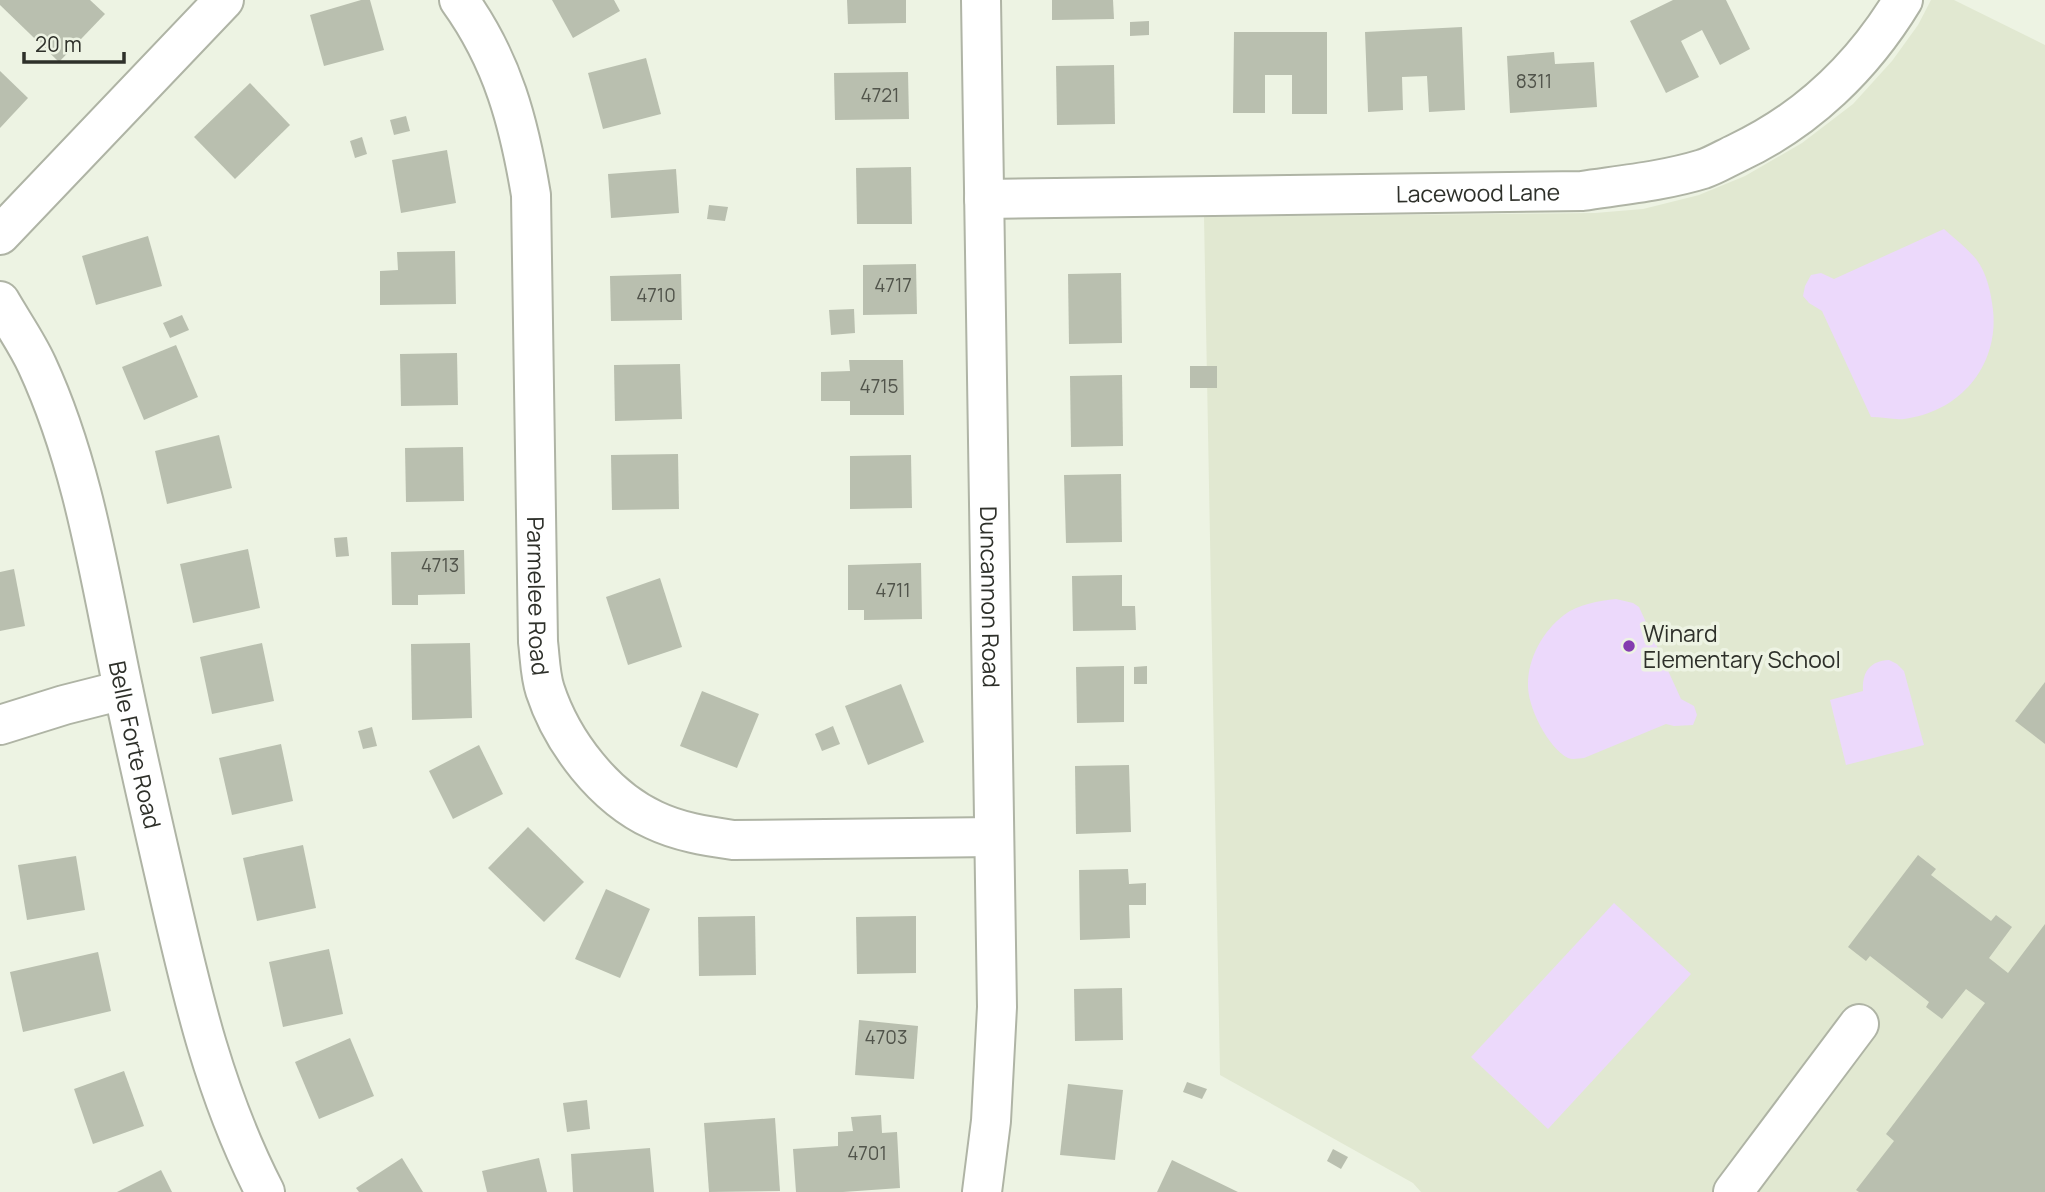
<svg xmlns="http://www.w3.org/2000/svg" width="2045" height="1192" font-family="Manrope,sans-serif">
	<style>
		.built { fill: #e1e8d1 }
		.green { fill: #ecd9fb }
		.building { fill: #b9bfaf }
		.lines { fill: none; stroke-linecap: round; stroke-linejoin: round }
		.minor-casing { stroke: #afb4a5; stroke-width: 42 }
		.minor { stroke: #fff; stroke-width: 38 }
		.poi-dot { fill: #843caf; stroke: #edf3e3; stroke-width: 2.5 }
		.labels { text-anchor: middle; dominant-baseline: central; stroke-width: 7; stroke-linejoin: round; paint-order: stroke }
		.number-label { font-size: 19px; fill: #51544b }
		.street-label { font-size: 23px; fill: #2e302a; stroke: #edf3e3 }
		.poi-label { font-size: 23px; fill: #2e302a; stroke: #edf3e3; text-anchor: start }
	</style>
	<rect width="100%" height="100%" fill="#edf3e3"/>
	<path class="built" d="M1931,0h23l91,45v1147h-624l-8,-9 -193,-108 -16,-858 391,-4 48,-4 56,-14 46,-19 57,-33 51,-39 39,-43 26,-36z"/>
	<g class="green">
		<path d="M1944,229c11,10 23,19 32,30 11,14 15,34 17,51 6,56 -33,102 -89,109 -10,1 -22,-2 -33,-2l-49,-106 -13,-8 -6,-7 2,-10 6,-11 10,-2 13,6z"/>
		<path d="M1616,599l17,4 6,4 42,92 13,7 3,9 -4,10 -19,1 -8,-2 -82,34c-5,0 -11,2 -16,0 -20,-10 -41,-52 -40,-74 0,-26 15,-53 36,-69 14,-11 35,-14 52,-16z"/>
		<path d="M1889,660l8,4 7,7 20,74 -78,20 -16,-65 33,-9c-1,-18 6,-30 26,-31z"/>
		<path d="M1614,903l77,71 -143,155 -77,-72z"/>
	</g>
	<g class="building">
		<path d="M0,0h90l15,14 -46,48 -59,-57z"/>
		<path d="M361,0h9l14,50 -60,16 -14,-51z"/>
		<path d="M552,0h62l6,11 -47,27z"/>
		<path d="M847,0h59v23l-58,1z"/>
		<path d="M1052,0h61l1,19 -62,1z"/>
		<path d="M1673,0h53l24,49 -30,16 -18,-35 -21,11 18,36 -33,16 -36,-72z"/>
		<path d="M1149,21v14l-19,1v-14z"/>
		<path d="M1462,27l3,83 -36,2 -2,-36 -25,1 1,33 -35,2 -3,-80z"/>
		<path d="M1234,32h93v82h-35v-39h-27v38h-32z"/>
		<path d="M1554,52l1,12 39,-2 3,45 -87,6 -3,-57z"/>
		<path d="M646,58l15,56 -58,15 -15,-56z"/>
		<path d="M1114,65l1,59 -58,1 -1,-59z"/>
		<path d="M0,71l28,27 -28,30z"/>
		<path d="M908,72l1,47 -74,1 -1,-47z"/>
		<path d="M250,83l40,42 -55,54 -41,-42z"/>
		<path d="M406,116l4,15 -16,4 -4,-15z"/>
		<path d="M362,137l5,17 -12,4 -5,-17z"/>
		<path d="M447,150l9,53 -55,10 -9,-53z"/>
		<path d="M911,167l1,57h-55l-1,-56z"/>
		<path d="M676,169l3,44 -68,5 -3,-44z"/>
		<path d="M709,205l19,2 -3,14 -18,-2z"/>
		<path d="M148,236l14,50 -66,19 -14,-49z"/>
		<path d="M455,251l1,53 -76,1v-34l18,-1 -1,-18z"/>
		<path d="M916,264l1,50 -54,1v-50z"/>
		<path d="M1121,273l1,70 -53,1 -1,-70z"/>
		<path d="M681,274l1,46 -71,1 -1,-45z"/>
		<path d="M854,309l1,24 -24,2 -2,-25z"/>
		<path d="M182,315l7,15 -19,8 -7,-15z"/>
		<path d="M176,345l22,52 -54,23 -22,-53z"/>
		<path d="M457,353l1,52 -57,1 -1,-52z"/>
		<path d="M849,360h54l1,55h-54v-14h-29v-29l29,-1z"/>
		<path d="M680,364l2,55 -67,2 -1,-56z"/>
		<rect x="1190" y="366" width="27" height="22"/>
		<path d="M1122,375l1,71 -52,1 -1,-71z"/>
		<path d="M219,435l13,53 -65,16 -12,-53z"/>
		<path d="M463,447l1,54 -58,1 -1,-54z"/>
		<path d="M678,454l1,55 -67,1 -1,-55z"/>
		<path d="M911,455l1,53 -62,1v-53z"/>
		<path d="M1121,474l1,68 -56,1 -2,-68z"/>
		<path d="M347,537l2,19 -13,1 -2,-19z"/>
		<path d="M248,549l12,59 -67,15 -13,-59z"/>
		<path d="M464,550l1,44 -47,1v10h-26l-1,-53z"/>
		<path d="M921,563l1,56 -58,1v-10h-16v-45z"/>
		<path d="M14,569l11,57 -25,5v-59z"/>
		<path d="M1122,575v31h13l1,24 -63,1 -1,-55z"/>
		<path d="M660,578l22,69 -54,18 -22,-68z"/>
		<path d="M262,643l12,58 -62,13 -12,-57z"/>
		<path d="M470,643l2,75 -60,2 -1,-76z"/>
		<path d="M1124,666v56l-47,1 -1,-56z"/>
		<path d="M1147,666v18h-13v-17z"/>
		<path d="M2045,682v62l-30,-23z"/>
		<path d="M901,684l23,58 -56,23 -23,-59z"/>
		<path d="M702,691l57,23 -22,54 -57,-22z"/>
		<path d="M833,726l7,18 -18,7 -7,-17z"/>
		<path d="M372,727l5,19 -14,3 -5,-18z"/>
		<path d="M281,744l12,57 -61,14 -13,-57z"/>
		<path d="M479,745l24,49 -50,25 -24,-48z"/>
		<path d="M1129,765l2,67 -55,2 -1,-68z"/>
		<path d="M528,827l56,55 -40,40 -56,-54z"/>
		<path d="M303,845l13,63 -59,13 -14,-63z"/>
		<path d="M1918,855l18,14 -5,6 60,46 5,-6 16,12 -23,31 19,15 37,-49v268h-186l-3,-2 38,-49 -8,-7 99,-131 -19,-14 -24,30 -16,-12 3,-5 -59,-46 -4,5 -18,-14z"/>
		<path d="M76,856l9,54 -58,10 -9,-55z"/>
		<path d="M1128,869l1,15 17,-1v22h-17l1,33 -50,2 -1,-70z"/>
		<path d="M606,889l44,20 -30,69 -45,-19z"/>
		<path d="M755,916l1,59 -57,1 -1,-59z"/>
		<path d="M916,916v57l-59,1 -1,-57z"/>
		<path d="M329,949l14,65 -60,13 -14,-65z"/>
		<path d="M98,952l13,59 -88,21 -13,-60z"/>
		<path d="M1122,988l1,52 -48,1 -1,-52z"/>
		<path d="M859,1020l59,6 -4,53 -59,-4z"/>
		<path d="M350,1038l24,58 -55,23 -24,-57z"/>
		<path d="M124,1071l20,55 -51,18 -19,-55z"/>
		<path d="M1187,1082l20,7 -5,10 -19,-7z"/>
		<path d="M1068,1084l55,6 -8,70 -55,-5z"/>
		<path d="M587,1100l3,29 -23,3 -4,-29z"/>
		<path d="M881,1115l1,18 15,-1 3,56 -57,4h-47l-3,-43 45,-3v-14l15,-1 -2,-14z"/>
		<path d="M775,1118l5,73 -71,1 -5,-69z"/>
		<path d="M650,1148l4,44h-81l-2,-38z"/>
		<path d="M1333,1149l15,8 -7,12 -14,-8z"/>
		<path d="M402,1158l21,34h-64l-3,-4z"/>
		<path d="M539,1158l8,34h-60l-5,-21z"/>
		<path d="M1172,1160l66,32h-81z"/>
		<path d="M161,1170l11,22h-55z"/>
	</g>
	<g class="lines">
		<g class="minor-casing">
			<g id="minor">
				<path id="s1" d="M459,0c44,61 60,123 72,195l7,447c2,15 2,33 7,48 17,52 59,107 109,130 25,12 52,16 79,20l261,-3"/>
				<path id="s2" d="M981,0l16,1007 -6,114 -9,71"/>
				<path id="s3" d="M984,199l598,-8c40,-6 82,-10 121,-22 12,-4 23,-11 34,-16 70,-33 126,-87 166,-153"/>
				<path d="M0,235l224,-235"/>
				<path id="s4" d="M0,301c12,21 27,42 37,64 43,93 60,195 80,294 15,75 32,148 49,222 25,109 47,210 99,311"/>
				<path d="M0,725l64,-20 59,-15"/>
				<path d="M1733,1192l126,-168"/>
			</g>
		</g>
		<use href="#minor" class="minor"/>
	</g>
	<circle class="poi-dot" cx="1629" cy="646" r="7"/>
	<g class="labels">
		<g class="number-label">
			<text x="1534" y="81">8311</text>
			<text x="880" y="95">4721</text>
			<text x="893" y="285">4717</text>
			<text x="656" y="295">4710</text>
			<text x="879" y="386">4715</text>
			<text x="440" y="565">4713</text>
			<text x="893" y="590">4711</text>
			<text x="886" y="1037">4703</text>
			<text x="867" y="1153">4701</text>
		</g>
		<g class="street-label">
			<text stroke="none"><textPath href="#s3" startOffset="494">Lacewood Lane</textPath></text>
			<text stroke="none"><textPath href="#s1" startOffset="611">Parmelee Road</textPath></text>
			<text stroke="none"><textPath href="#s2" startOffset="597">Duncannon Road</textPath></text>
			<text stroke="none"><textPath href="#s4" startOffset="467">Belle Forte Road</textPath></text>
		</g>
		<g class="poi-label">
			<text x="1643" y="633">Winard<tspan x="1643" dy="26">Elementary School</tspan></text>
		</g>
	</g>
	<path d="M24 52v10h100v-10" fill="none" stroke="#2e302a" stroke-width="3.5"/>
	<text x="35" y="52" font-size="21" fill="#2e302a" stroke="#edf3e3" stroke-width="5" paint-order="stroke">20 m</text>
</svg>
